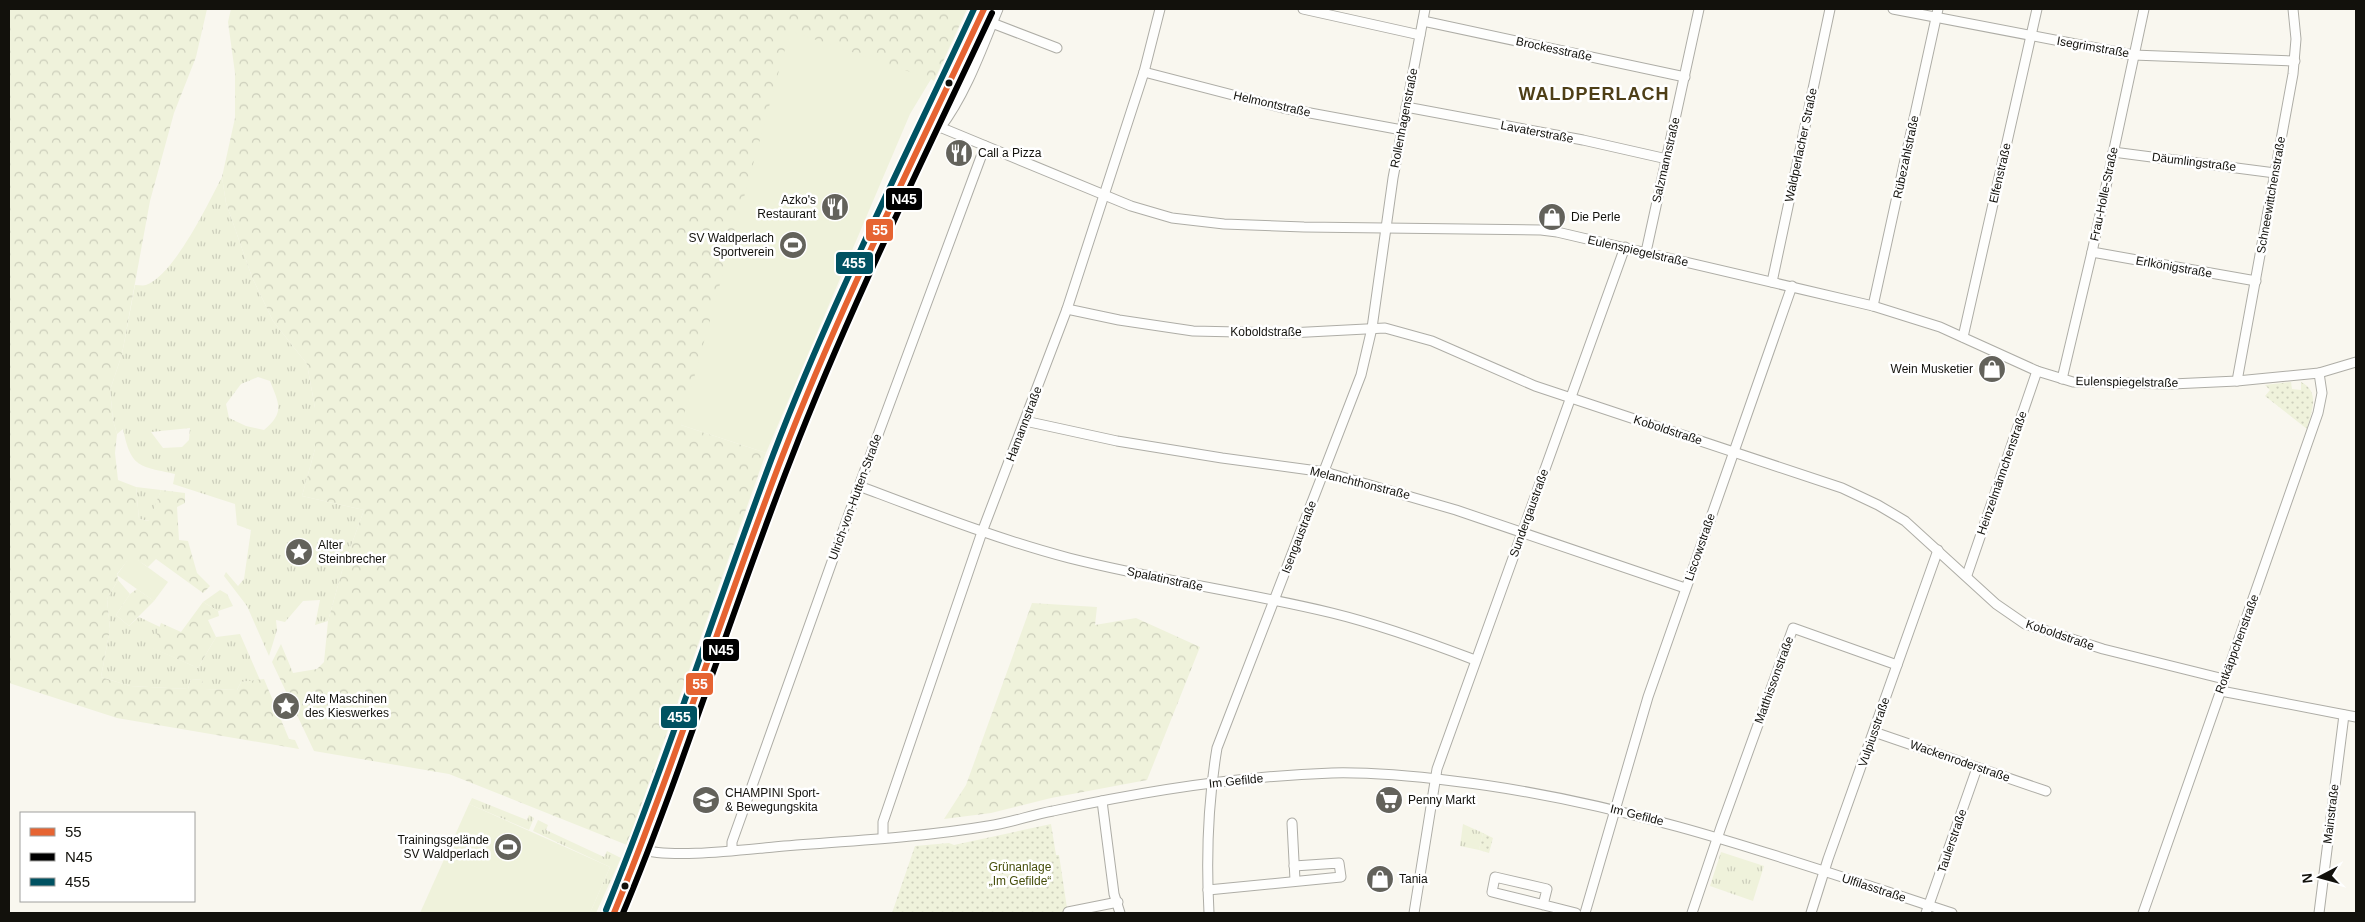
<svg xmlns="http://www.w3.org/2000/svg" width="2365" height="922" font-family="Arial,sans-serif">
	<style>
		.grass { fill: url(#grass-tufts); fill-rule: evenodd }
		.forest { fill: url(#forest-crowns) }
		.park { fill: url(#park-dots) }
		.pitch { fill: #eff2db }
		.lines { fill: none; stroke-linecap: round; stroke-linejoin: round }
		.street-casing { stroke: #aeada6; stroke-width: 11 }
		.secondary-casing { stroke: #aeada6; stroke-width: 14 }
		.street { stroke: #fefefd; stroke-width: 9 }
		.secondary { stroke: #fefefd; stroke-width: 11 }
		.bus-1-casing { stroke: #fff; stroke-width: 10 }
		.bus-2-casing { stroke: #fff; stroke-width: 10 }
		.bus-3-casing { stroke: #fff; stroke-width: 10 }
		.bus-1 { stroke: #e66432; stroke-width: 6 }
		.bus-2 { stroke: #000; stroke-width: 6 }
		.bus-3 { stroke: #005262; stroke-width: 6 }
		.bus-dot { fill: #12110c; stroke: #fff; stroke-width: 2 }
		.labels { text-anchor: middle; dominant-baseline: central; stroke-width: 5; stroke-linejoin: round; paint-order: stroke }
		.street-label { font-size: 12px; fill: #12110c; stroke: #fff }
		.poi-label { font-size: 12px; fill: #12110c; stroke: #fff; text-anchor: start }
		.park-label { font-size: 12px; fill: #474f0c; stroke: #fff }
		.district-label { font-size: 18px; font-weight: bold; letter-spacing: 1px; fill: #4e3f17; stroke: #fff }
		.line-badge { stroke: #fff; stroke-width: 2 }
		.badge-label { font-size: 14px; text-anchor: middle; font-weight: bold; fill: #fff }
	</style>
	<defs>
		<pattern id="grass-tufts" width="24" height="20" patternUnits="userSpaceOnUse" patternTransform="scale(1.25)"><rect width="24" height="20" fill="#eff2db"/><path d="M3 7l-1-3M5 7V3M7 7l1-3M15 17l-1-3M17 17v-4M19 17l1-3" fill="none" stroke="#cccebb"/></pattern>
		<pattern id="forest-crowns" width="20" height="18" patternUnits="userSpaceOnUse" patternTransform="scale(1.25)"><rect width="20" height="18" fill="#eff2db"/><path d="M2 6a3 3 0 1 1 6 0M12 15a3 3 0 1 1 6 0" fill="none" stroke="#cccebb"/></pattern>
		<pattern id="park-dots" width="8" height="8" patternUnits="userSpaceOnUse" patternTransform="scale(1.25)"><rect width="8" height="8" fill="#eff2db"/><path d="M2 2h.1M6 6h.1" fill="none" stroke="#cccebb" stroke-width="1.8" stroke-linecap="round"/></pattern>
	</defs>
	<rect width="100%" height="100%" fill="#f9f7ef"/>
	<g class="grass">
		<path d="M222,177l4,26 26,74 21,44 34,43 8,44v41l-13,47 62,14 -22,61 -14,50 -13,4 5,-25 -17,1 -18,21 -9,-2 1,10 -8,26 -22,-50 -23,-30 2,-4 12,14 6,-7 7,-49 -14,-5 -2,-21 -62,-20 2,-10c-36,-8 -44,-6 -52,-45l-6,5 -4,-14 -3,-30 12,-36 13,-69c4,0 8,1 11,0 28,-10 62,-81 76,-108zM258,377l12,4c9,23 15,31 -6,49l-18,-4 -17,-8 -3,-14 15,-20zM190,428l-1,12 -7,7 -19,1 -12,-16z"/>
		<path d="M136,487l25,3 -11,31 -11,-2z"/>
		<path d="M118,580l12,14 -14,21 13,11 10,-9 21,10 -7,21 45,20 18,-31 24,-3 20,46 -19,2 -4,8 -34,-1 -1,-9 -11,-1 -3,10 -58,-3 -29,-9 9,-48 -3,-30z"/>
		<path d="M220,590l7,4 6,12 -15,5 -15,-9z"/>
		<path d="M472,798l55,22 2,-5 5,3 -5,12 -60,-26z"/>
		<path d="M538,820l10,5 -2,5 58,27 3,-6 14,7 -25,55h-6l20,-46 -77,-36z"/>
		<path d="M1463,824l20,9 -4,17 -19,-4z"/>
		<path d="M1721,852l43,14 -11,35 -43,-15z"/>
	</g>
	<g class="forest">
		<path d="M9,9h198l-11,48 -22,56 -24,88 -28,153 -12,36 3,30 4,14 -2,19 3,27 18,7 3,32 10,2 12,-31 24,3v10l-8,4 2,33 9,1 9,32 13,13 -7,7 -47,-34 -8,8 -17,-11 -14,18 1,6 -11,19 3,30 -9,48 29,9 58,3 3,-10 11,1 2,9 33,1 4,-8 23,-3 25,60 6,1 4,9 -182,-31 -108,-35z"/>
		<path d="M231,9h736l-33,72 -3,-2 -250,346 85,28 -139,392 -178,-71 -135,-23 -42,-89 9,-18 12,29 24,-4 7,-7 4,-41 14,-50 22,-61 -62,-14 13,-47v-41l-8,-44 -34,-43 -21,-44 -26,-74 -4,-26 13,-59v-45l-7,-51z"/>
		<path d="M137,589l17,12 -25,25 -13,-11 14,-21z"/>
		<path d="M203,602l15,9 1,5 -11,4 8,17 -18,31 -46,-20 9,-25 20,9z"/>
		<path d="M1032,603l65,4 -2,18 41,-7 64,29 -53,133 -96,18 -60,15 -47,6 22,-34z"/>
	</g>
	<g class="park">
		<path d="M2291,382l1,7 9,1v-8c20,10 10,30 6,47l-42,-33 5,-6 -5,-5z"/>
		<path d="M1051,824l5,31h3l8,53 -2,1v4h-173l23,-67 34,-3 5,2z"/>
		<path d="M1483,833l10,5 -4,15 -10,-3z"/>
	</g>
	<g class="pitch">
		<path d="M790,31l141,48 -21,35 -144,339 -85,-28z"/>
		<path d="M131,555l37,27 -14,19 -37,-26z"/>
		<path d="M469,804l141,63 -20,46h-170z"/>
	</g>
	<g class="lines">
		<g class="street-casing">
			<g id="street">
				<path d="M1303,9l117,26"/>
				<path d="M1893,9l240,46 162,6"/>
				<path d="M1423,21l262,56"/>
				<path d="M992,23l65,25"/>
				<path d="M1144,72l139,36 119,22"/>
				<path d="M1406,107l177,33 84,19"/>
				<path d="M930,123l201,83 41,12 52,6 80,3 237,3 16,2 316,74 67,21 97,44 36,11 99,2 65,-3 82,-8 37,-11"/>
				<path d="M940,128c26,-34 42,-80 58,-119"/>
				<path d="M2113,152l162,21"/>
				<path d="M1646,252l53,-243"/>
				<path d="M2092,252l164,29"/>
				<path d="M1772,282l58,-273"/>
				<path d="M1873,306l65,-297"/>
				<path d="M1067,309l52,11 74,11 96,2 96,-5 47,13 103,45 307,102 36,17 27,16 91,83 29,20 78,25 121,30"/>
				<path d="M1963,337l74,-328"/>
				<path d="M2062,379l30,-127 52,-243"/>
				<path d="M2237,381l56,-307 3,-35 -3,-30"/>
				<path d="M1025,421l92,20 105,17 103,14 131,38 229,78"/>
				<path d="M859,486c69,26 138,53 210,72 87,22 176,34 263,55 49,12 96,29 143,47"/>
				<path d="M1967,575l70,-204"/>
				<path d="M2221,691l135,26"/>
				<path d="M1874,732l172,59"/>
				<path d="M1102,801l12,93 6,19"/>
				<path d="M1292,823l3,57"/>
				<path d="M883,838v-16l99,-290 85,-223 77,-237 16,-63"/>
				<path d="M641,849c28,10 100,1 133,-2 71,-6 143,-9 214,-21 22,-3 43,-11 65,-15 92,-20 186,-35 279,-38 41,-1 81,3 121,8 172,20 334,78 499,132"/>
				<path d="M732,850v-8l127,-356 126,-340"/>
				<path d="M1208,890l133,-13 -2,-14 -45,3"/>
				<path d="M1543,905l4,-16 -52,-12 -3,15 84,21"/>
				<path d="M1068,912l50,-10"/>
				<path d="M1209,913c-3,-55 -1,-111 8,-165l144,-373 11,-47 21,-150 32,-169"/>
				<path d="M1414,913l23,-144 188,-522"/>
				<path d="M1585,913l63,-216 144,-411"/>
				<path d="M1692,913l29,-86 72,-199 104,37"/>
				<path d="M1811,913l17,-54 110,-309"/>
				<path d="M1926,913l51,-145"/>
				<path d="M2143,913l175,-500 4,-20 -3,-20"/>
				<path d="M2319,913l25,-198"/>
			</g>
		</g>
		<g class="secondary-casing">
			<path id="secondary" d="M614,913l36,-88 132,-368 49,-119 153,-329"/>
		</g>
		<use href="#street" class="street"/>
		<use href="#secondary" class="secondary"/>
		<g class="bus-1-casing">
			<path id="bus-1" d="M614,913c61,-150 110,-305 168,-456 59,-153 133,-300 202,-448"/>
		</g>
		<g class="bus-2-casing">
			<path id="bus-2" d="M623,913c62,-149 109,-304 168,-454 59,-152 132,-299 201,-446"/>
		</g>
		<g class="bus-3-casing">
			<path id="bus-3" d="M606,910c61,-150 110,-304 167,-455 58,-152 133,-299 201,-446"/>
		</g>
		<use href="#bus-1" class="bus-1"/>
		<use href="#bus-2" class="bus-2"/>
		<use href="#bus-3" class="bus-3"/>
	</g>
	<defs>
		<g id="restaurant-disc" transform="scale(1.4375)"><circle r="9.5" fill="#63625b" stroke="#fff"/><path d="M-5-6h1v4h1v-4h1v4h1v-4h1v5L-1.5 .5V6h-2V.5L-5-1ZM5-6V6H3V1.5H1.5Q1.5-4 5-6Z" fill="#fff"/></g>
		<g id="shop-disc" transform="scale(1.4375)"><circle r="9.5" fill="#63625b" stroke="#fff"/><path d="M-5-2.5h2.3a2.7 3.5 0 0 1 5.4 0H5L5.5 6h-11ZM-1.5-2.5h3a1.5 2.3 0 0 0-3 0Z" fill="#fff"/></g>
		<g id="stadium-disc" transform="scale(1.4375)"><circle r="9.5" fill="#63625b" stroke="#fff"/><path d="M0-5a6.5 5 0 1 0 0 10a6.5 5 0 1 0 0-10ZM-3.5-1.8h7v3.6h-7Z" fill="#fff"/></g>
		<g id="sight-disc" transform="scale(1.4375)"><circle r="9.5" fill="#63625b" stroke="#fff"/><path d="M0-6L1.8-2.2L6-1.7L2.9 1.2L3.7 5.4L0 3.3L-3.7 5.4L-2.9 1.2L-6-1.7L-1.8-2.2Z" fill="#fff"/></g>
		<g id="school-disc" transform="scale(1.4375)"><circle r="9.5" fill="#63625b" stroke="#fff"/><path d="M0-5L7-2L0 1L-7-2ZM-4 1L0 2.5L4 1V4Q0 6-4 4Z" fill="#fff"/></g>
		<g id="supermarket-disc" transform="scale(1.4375)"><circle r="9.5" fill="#63625b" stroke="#fff"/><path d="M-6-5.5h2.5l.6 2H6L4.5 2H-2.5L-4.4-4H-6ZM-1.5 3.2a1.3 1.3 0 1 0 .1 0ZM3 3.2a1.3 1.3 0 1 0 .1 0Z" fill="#fff"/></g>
	</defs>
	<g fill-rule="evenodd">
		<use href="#restaurant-disc" x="959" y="153"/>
		<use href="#restaurant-disc" x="835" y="207"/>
		<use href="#shop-disc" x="1552" y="217"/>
		<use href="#stadium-disc" x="793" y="245"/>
		<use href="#shop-disc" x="1992" y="369"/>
		<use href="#sight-disc" x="299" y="552"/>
		<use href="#sight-disc" x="286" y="706"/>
		<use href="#school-disc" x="706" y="800"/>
		<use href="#supermarket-disc" x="1389" y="800"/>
		<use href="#stadium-disc" x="508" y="847"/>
		<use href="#shop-disc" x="1380" y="879"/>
	</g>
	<g class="bus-dot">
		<circle cx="949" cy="83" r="4.5"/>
		<circle cx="625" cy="886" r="4.5"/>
	</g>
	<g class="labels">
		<g class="street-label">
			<text transform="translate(2093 47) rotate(10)">Isegrimstraße</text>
			<text transform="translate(1554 49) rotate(12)">Brockesstraße</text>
			<text transform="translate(1272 104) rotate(13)">Helmontstraße</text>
			<text transform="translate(1404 118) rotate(-79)">Rollenhagenstraße</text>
			<text transform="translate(1537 132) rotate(11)">Lavaterstraße</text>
			<text transform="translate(1801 145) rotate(-78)">Waldperlacher Straße</text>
			<text transform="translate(1906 157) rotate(-78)">Rübezahlstraße</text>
			<text transform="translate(1666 160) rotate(-77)">Salzmannstraße</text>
			<text transform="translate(2194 162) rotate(7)">Däumlingstraße</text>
			<text transform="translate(2000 173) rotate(-77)">Elfenstraße</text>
			<text transform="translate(2104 194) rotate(-78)">Frau-Holle-Straße</text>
			<text transform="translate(2271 195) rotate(-80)">Schneewittchenstraße</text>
			<text transform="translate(1638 251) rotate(13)">Eulenspiegelstraße</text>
			<text transform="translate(2174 267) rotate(10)">Erlkönigstraße</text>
			<text x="1266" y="332">Koboldstraße</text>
			<text transform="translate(2127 382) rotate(1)">Eulenspiegelstraße</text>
			<text transform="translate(1024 424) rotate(-69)">Hamannstraße</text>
			<text transform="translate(1668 430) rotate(18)">Koboldstraße</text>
			<text transform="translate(2002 473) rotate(-71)">Heinzelmännchenstraße</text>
			<text transform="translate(1360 483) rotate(14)">Melanchthonstraße</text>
			<text transform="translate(855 497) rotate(-70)">Ulrich-von-Hutten-Straße</text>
			<text transform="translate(1529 513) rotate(-70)">Sundergaustraße</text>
			<text transform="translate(1299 537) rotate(-69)">Isengaustraße</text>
			<text transform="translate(1700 547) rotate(-71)">Liscowstraße</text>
			<text transform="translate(1165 579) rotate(12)">Spalatinstraße</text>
			<text transform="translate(2060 635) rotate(19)">Koboldstraße</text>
			<text transform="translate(2237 644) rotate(-70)">Rotkäppchenstraße</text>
			<text transform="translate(1774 680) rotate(-70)">Matthissonstraße</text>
			<text transform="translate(1874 732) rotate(-71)">Vulpiusstraße</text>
			<text transform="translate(1960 761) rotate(19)">Wackenroderstraße</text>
			<text transform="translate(1236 781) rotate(-6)">Im Gefilde</text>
			<text transform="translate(2331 814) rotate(-83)">Mainstraße</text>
			<text transform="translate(1637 815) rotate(14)">Im Gefilde</text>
			<text transform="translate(1952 841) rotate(-71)">Taulerstraße</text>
			<text transform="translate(1874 888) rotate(18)">Ulfilasstraße</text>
		</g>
		<g class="poi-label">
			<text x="978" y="153">Call a Pizza</text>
			<text x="816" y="200" text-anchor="end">Azko's<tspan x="816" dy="14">Restaurant</tspan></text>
			<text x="1571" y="217">Die Perle</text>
			<text x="774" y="238" text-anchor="end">SV Waldperlach<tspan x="774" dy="14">Sportverein</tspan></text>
			<text x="1973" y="369" text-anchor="end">Wein Musketier</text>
			<text x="318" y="545">Alter<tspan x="318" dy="14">Steinbrecher</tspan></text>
			<text x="305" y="699">Alte Maschinen<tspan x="305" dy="14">des Kieswerkes</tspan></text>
			<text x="725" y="793">CHAMPINI Sport-<tspan x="725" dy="14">&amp; Bewegungskita</tspan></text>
			<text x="1408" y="800">Penny Markt</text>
			<text x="489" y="840" text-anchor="end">Trainingsgelände<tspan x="489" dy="14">SV Waldperlach</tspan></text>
			<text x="1399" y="879">Tania</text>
		</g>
		<g class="park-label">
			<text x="1020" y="867">Grünanlage<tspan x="1020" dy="14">„Im Gefilde“</tspan></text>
		</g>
		<g class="district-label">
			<text x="1594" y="94">WALDPERLACH</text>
		</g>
	</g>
	<g class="line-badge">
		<rect x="885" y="187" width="38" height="24" rx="5" fill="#000"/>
		<rect x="865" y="218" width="29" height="24" rx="5" fill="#e66432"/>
		<rect x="835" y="251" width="39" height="24" rx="5" fill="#005262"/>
		<rect x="702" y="638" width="38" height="24" rx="5" fill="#000"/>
		<rect x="685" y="672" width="29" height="24" rx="5" fill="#e66432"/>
		<rect x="660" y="705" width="38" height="24" rx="5" fill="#005262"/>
	</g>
	<g class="badge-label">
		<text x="904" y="204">N45</text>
		<text x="880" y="235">55</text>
		<text x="854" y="268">455</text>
		<text x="721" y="655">N45</text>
		<text x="700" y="689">55</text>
		<text x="679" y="722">455</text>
	</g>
	<rect width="2365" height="922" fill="none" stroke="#12110c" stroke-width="20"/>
	<rect x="20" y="812" width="175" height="90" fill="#ffffff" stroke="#a0a09e"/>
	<rect x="30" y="828" width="25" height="8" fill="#e66432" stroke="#a0a09e"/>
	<text x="65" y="837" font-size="15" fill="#12110c">55</text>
	<rect x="30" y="853" width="25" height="8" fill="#000000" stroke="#a0a09e"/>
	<text x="65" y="862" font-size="15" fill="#12110c">N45</text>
	<rect x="30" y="878" width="25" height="8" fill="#005262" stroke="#a0a09e"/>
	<text x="65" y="887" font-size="15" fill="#12110c">455</text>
	<g transform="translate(2320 877) rotate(264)" stroke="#ffffff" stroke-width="4" paint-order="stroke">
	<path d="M0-4L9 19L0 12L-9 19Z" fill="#12110c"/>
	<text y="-8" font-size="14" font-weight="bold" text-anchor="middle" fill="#12110c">N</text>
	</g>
</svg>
